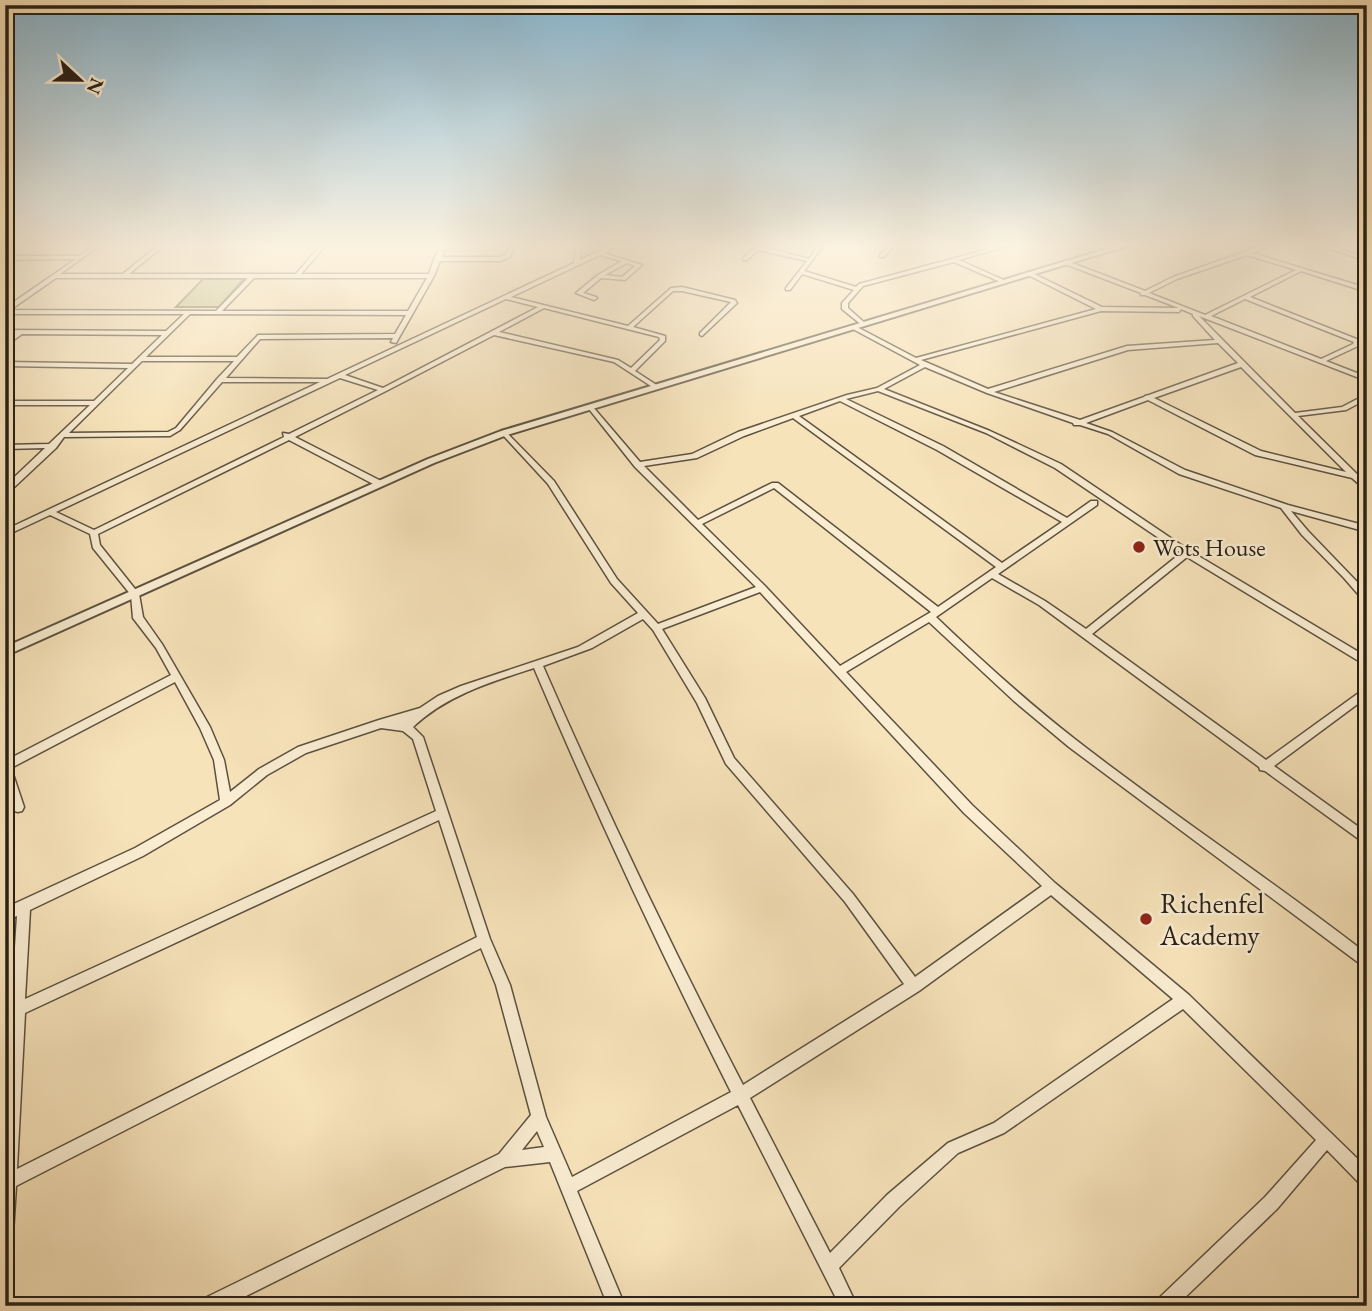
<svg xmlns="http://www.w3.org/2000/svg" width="1372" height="1311" font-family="'EB Garamond',serif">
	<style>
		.green { fill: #c3c18b; stroke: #767051; stroke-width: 2 }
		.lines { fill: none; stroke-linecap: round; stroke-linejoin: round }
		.minor-casing { stroke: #5c5140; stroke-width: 3 }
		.tertiary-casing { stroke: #5c5140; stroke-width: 4 }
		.minor { fill: #faedd2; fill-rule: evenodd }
		.tertiary { fill: #faedd2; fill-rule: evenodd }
		.poi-dot { fill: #8f2418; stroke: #faedd2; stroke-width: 2.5 }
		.labels { text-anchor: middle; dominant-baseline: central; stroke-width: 5; stroke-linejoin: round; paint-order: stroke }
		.poi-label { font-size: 24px; fill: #282017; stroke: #faedd2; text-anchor: start }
		.near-poi-label { font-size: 28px; fill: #282017; stroke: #faedd2; text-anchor: start }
	</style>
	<rect width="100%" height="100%" fill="#f7e3ba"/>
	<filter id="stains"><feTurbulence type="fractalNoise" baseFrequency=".00286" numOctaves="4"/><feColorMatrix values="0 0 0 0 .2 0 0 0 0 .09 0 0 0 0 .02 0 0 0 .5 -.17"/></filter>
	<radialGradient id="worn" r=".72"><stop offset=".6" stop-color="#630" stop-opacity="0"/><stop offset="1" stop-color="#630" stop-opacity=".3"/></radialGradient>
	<path class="green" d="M203,279h41l-25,28h-43z"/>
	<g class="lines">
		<g class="minor-casing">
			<g id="minor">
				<path d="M93,246h6l-39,28h63l34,-28h6l-34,28h167l24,-28h5l-24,28h128l5,-15 7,-13h5l-4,11h58l6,-2 3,-9h5l-4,11 -9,4h-61l-6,15 -38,67 -5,-1 2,-4 -133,1 -34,39 101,1 247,-116 2,-17h5l-1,14 29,-14h7l-12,7 38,12 -17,15 -24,-2 -18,15 13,4 1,1 -3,2 -18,-7 22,-18 24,-14 -22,-6 -89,42 117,29 43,-38 11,-1 53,13 2,3 -35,33 -2,-1v-2l31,-31 -49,-11h-9l-40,36 32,9v5l-30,30 23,15v2h-4l-40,-26 -120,-27 -108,56 -91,46 88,45v4h-6l-88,-46 -191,94 2,11 39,49 4,23 19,27 48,83 14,33 6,32 29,-23 39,-22 81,-27 41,-12 18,-12 23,-10 117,-39 60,-34 -27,-30 -63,-99 -46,-50v-2h4l48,49 63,98 41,45 98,-37 -121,-120 -46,-58v-2h4l47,55 52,-8 46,-22 109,-37 30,-7 43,-23 -69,-37v-2h4l61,32 180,-49 -68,-34v-2l2,-1 72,35 77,1 -34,-13h-4v-2l-76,-29v-2l2,-1 78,30 28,-14 88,-31h8l-17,7 115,35v4l-66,-21 -51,26 109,43 -1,6 -32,15 41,16v4l-168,-65 96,97 47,-6 25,-13v5l-21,11 -48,6 69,68v7l-15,-13 -97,-23 -107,-55 -62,23 26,9 73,38 103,35 79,21v6l-76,-21 17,20 52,54 7,8v9l-3,-1 -20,-23 -42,-43 -21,-27 -102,-34 -71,-40 -28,-9h-6l-1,-2 -86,-30 -62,-26 -41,22 106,42 71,33 129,87 177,106v9l-180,-109 -95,77 174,126 101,-73v10l-93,69 93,67v12l-102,-74 -5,-1 -1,-3 -220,-162 -47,-27 -56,39c45,43 91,85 140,123 95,74 196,140 291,214v15l-298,-222 -55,-46 -85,-79 -83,50 126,133 83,78 134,112 178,173v19l-6,-2 -34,-35 -50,59 -101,97h-21l2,-6 108,-103 51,-57 -133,-131 -179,124 -46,20 -59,54 -60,61 18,38h-17l-102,-201 -161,86 48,115h-17l-58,-144 -45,5 -279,139h-27l2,-6 298,-146 32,-39 -35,-130 -15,-37 -465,238 -3,48 -2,6 -6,2v-139l12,-187 -12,5v-13l130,-60 85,-48 -6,-40 -14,-32 -25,-46 -164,86 13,39 -2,4 -4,1 -4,-1 -9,-27v-23l166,-86 -15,-27 -23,-30 -2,-23 -38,-47 -3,-14 -40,-19 -45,21v-6l315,-148h-98l-42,48 -10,6 -106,1 -8,11 -48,45h-3v-7l40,-38 -40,1v-4l44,-1 41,-39h-85v-4h89l34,-33 -123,-2v-4l127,2 30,-29 -140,-1 -17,12v-5l10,-7h-10v-4l161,1 18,-17h-179v-6l71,-49 -71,1v-4h75zM1247,255l49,15 -91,45 -56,-22 28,-14zM627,263l8,3 -13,11 -17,-2zM56,278h192l-32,33 -206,-1zM254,278h173l-19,33h-186zM506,299l32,8 -155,81 -38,-13zM1245,299l109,43 -1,2 -32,15 -110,-43zM544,308l115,29 1,3 -29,28 -13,-8 -119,-28zM1181,309l12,5v2l22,24 -88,6 -139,43 -67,-29 180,-49 78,1zM190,314l216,1 -11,19 -137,1 -21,22h-91zM1218,343l20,20 -89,32 -4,1 -1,1 -64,23 -86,-28 134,-42zM142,361h92l-17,18 -41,49 -8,4 -99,1zM1241,367l105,105 -85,-21 -107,-53zM340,378l38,12 -89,44 -6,-1 1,4 -190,93 -38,-18zM878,391l108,42 69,35 126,85 -95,76 -41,-28 -47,-27 99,-69v-4h-6l-24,17 -124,-72 -97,-47zM840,401l97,49 125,72 -60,41 -203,-147zM793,418l203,149 -58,40 -160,-124h-6l-74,37 -54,-54 53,-8 47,-22zM774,488l157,124 -91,54 -75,-80 -63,-62zM760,592l204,221 78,73 -127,91 -62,-83 -119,-136 -29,-60 -43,-69zM643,619l10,11 44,73 29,61 119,138 59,82 -161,101c-71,-137 -138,-277 -200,-419l49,-18zM534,668c61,144 127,285 197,424l-159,85 -26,-60 -36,-132 -20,-46 -67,-202 -10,-10c34,-32 78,-45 121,-59zM381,728l22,3 10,8 23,72 -411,188 5,-89 113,-54 87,-51 37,-30 39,-22zM439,820l38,117 -460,232 8,-156zM1051,895l122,104 -179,124 -46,20 -61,52 -57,58 -80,-155 169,-107zM537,1131l7,16 -22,3z"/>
				<path d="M691,246h5l-4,3 -2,-1z"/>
				<path d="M756,246h5l48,13 9,-13h5l-19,25 52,16 3,-3 140,-38h9l-49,14 49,22 -5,1 -49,-21 -91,24 -15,17v5l18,16 -3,2 -21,-17v-6l12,-13 -52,-16 -12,16h-4v-2l21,-27 -49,-11 -11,10h-4v-2z"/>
				<path d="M888,246h5l-9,11h-4v-2z"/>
				<path d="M1322,246h8l37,12v3z"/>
				<path d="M5,634c6,1 10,10 13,15l-2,2h-6l-5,-6z"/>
			</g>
		</g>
		<g class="tertiary-casing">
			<path id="tertiary" d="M1116,246h11l-620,189 -73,28 -429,193v-9l423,-188 73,-28z"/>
		</g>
		<use href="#minor" class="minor"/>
		<use href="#tertiary" class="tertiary"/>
	</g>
	<linearGradient id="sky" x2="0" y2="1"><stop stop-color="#8ab8d2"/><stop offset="0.57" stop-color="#fbf2e0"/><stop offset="1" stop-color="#fbf2e0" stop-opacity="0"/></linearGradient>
	<rect width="1372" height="430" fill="url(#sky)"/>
	<g class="poi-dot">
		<circle cx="1139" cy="547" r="7"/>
		<circle cx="1146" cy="919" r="7"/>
	</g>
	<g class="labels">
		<g class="poi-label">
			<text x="1153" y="547">Wots House</text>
		</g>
		<g class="near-poi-label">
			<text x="1160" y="903">Richenfel<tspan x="1160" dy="32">Academy</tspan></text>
		</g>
	</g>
	<rect width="1372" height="1311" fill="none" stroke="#f7e3ba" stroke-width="28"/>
	<rect x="7" y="7" width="1358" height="1297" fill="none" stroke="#282017" stroke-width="3.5"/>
	<rect x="14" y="14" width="1344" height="1283" fill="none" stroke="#282017" stroke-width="2"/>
	<g transform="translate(80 80) rotate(112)" stroke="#faedd2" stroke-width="5" paint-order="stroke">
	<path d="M0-5L12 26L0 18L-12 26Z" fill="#282017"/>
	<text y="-10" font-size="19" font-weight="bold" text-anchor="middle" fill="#282017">N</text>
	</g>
	<rect width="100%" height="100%" filter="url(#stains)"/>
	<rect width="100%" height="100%" fill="url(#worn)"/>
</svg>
